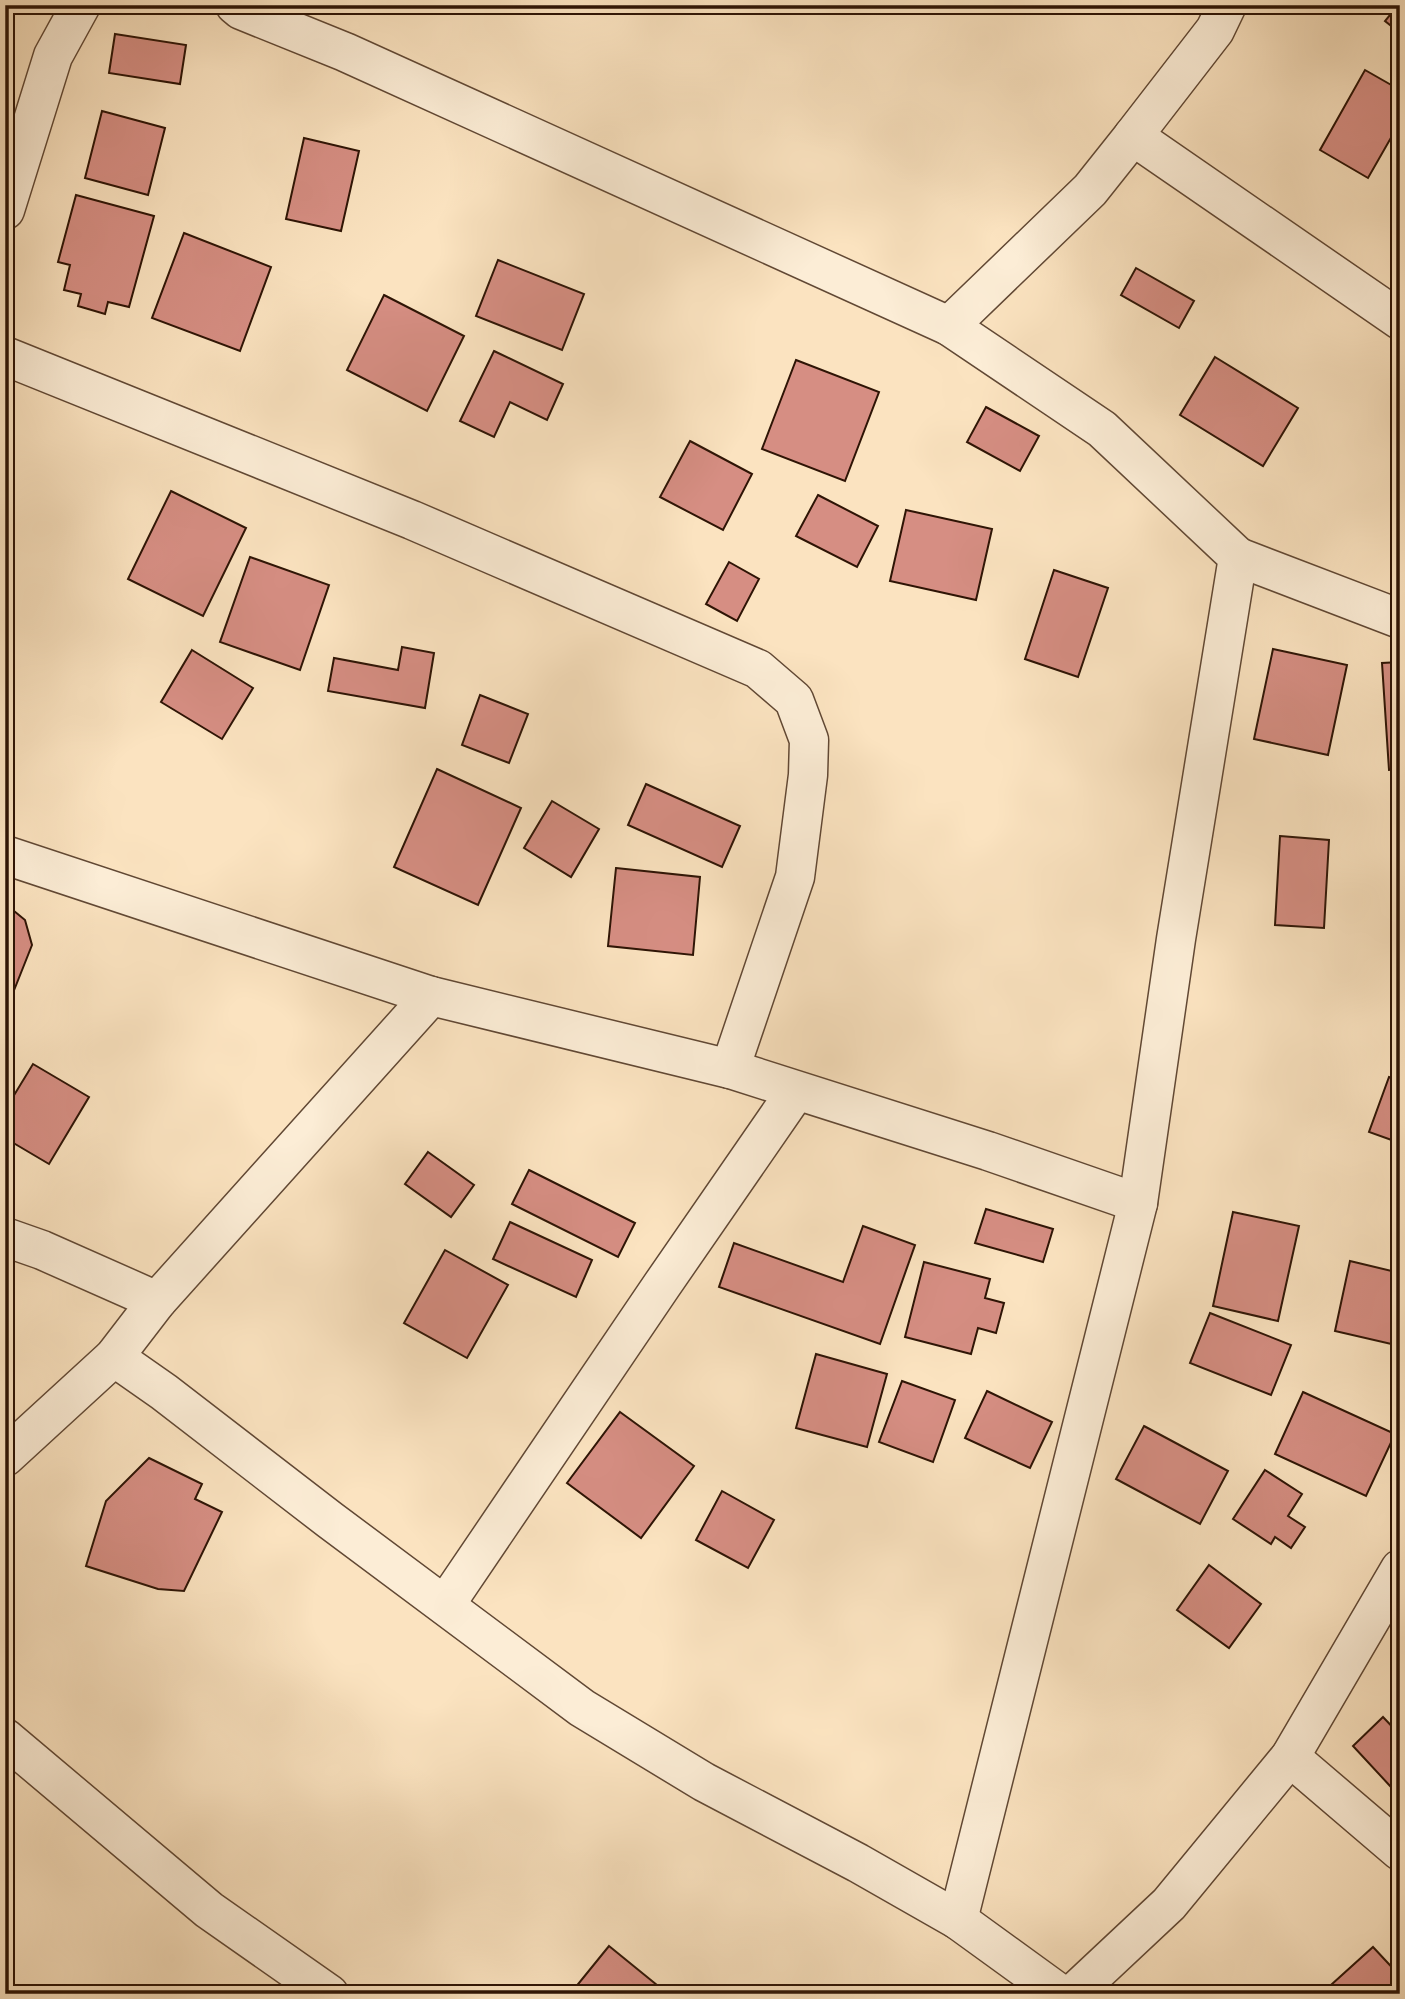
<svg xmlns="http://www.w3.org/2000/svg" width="1405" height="1999" font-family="'IM FELL English',serif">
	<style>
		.building { fill: #d68e83; stroke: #2e1405; stroke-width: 2 }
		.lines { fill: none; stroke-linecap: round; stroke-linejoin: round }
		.minor-casing { stroke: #614834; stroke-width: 41 }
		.minor { stroke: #fcedd6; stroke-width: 38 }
	</style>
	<rect width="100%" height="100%" fill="#fbe3c0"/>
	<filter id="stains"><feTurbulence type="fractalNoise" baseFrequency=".00286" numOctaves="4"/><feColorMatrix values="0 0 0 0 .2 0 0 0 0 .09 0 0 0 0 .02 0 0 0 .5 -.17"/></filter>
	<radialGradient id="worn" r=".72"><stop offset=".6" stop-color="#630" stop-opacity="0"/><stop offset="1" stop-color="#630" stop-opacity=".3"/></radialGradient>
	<g class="building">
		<path d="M1398,5h2v28l-15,-12z"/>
		<path d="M115,34l71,11 -6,39 -71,-11z"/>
		<path d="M1365,70l35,20v32l-32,56 -48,-28z"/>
		<path d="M102,111l63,17 -17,67 -63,-17z"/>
		<path d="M304,138l55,13 -18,80 -55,-12z"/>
		<path d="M76,195l78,21 -25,91 -21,-5 -3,12 -27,-8 3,-12 -17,-4 6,-25 -12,-3z"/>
		<path d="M184,233l87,34 -31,84 -88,-33z"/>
		<path d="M498,260l86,34 -22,56 -86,-34z"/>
		<path d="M1136,268l58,33 -15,27 -58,-33z"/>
		<path d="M384,295l80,41 -37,75 -80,-41z"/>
		<path d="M494,351l69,33 -16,36 -37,-18 -16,35 -34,-16z"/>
		<path d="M1215,357l83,51 -35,58 -83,-51z"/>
		<path d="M796,360l83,32 -34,89 -83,-32z"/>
		<path d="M986,407l53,29 -19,35 -53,-29z"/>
		<path d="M690,441l62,33 -29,56 -63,-33z"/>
		<path d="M171,491l75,37 -43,88 -75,-37z"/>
		<path d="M818,495l60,31 -21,41 -61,-31z"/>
		<path d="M906,510l86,19 -16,71 -86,-19z"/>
		<path d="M250,557l79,28 -29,85 -80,-28z"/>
		<path d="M729,562l30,17 -22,42 -31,-17z"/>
		<path d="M1054,570l54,18 -30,89 -53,-18z"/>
		<path d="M402,647l32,6 -9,55 -97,-17 6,-33 64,12z"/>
		<path d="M1273,649l74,16 -19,90 -74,-16z"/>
		<path d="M192,650l61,38 -31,51 -61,-37z"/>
		<path d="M1400,662v107l-11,1 -7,-107z"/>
		<path d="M480,695l48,19 -19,49 -47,-18z"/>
		<path d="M437,769l84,39 -43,97 -84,-38z"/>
		<path d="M646,784l94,42 -18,41 -94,-42z"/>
		<path d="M552,801l47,28 -28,48 -47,-29z"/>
		<path d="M1280,836l49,4 -5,88 -49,-3z"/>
		<path d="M616,868l84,9 -7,78 -85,-9z"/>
		<path d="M8,906l17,14 7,25 -27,68v-106z"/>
		<path d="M33,1064l56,33 -40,67 -44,-26v-28z"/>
		<path d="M1389,1077l11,4v62l-31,-11z"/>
		<path d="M428,1152l46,33 -23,32 -46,-33z"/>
		<path d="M529,1170l106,53 -17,34 -106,-53z"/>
		<path d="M986,1209l67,20 -10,33 -68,-19z"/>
		<path d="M1233,1212l66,14 -21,95 -65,-15z"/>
		<path d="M510,1222l82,38 -16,37 -83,-38z"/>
		<path d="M863,1226l52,19 -35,99 -161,-57 15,-44 109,39z"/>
		<path d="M445,1250l63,35 -41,73 -63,-35z"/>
		<path d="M1350,1261l50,12v73l-65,-15z"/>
		<path d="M924,1262l66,17 -5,19 19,5 -8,30 -18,-5 -7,26 -66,-17z"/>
		<path d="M1210,1313l81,32 -20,50 -81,-32z"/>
		<path d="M816,1354l71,20 -20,73 -71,-19z"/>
		<path d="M902,1381l53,19 -22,62 -54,-20z"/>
		<path d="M987,1391l65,31 -22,46 -65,-30z"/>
		<path d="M1303,1392l92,42 -29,62 -91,-42z"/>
		<path d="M620,1412l74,54 -53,72 -74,-55z"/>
		<path d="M1144,1426l84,45 -28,53 -84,-45z"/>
		<path d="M149,1458l53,26 -7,15 27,13 -38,79 -26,-2 -72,-23 20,-65z"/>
		<path d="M1265,1470l37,24 -14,22 17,11 -14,21 -16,-11 -4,7 -38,-25z"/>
		<path d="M722,1491l52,29 -26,48 -52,-28z"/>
		<path d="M1209,1565l52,39 -32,44 -52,-38z"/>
		<path d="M1383,1717l17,18v44l-9,8 -38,-41z"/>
		<path d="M609,1946l59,48h-98z"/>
		<path d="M1373,1947l27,29v18h-79z"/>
	</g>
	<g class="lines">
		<g class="minor-casing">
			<g id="minor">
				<path d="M235,5l6,5 104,42 604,274 153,103 136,128 -62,382 -38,264 -180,717"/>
				<path d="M1133,136l82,-106 12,-25"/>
				<path d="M5,210l48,-154 28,-51"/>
				<path d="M949,326l141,-136 43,-54 267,184"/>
				<path d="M5,356l407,164 346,149 36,31 15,40 -1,35 -13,102 -65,192"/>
				<path d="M1238,557l162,62"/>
				<path d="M5,855l426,141 299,73 258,82 150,52"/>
				<path d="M5,1237l37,13 115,51"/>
				<path d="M114,1357l50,35 166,128 252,188 122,74 154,81 100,57 102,74"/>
				<path d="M5,1457l109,-100 43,-56 274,-305"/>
				<path d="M445,1605l217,-320 134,-194"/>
				<path d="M5,1738l204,172 120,84"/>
				<path d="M1290,1757l110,94"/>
				<path d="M1073,1994l96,-90 121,-147 110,-188"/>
			</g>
		</g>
		<use href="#minor" class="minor"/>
	</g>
	<rect width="1405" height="1999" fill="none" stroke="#fbe3c0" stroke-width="28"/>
	<rect x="7" y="7" width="1391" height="1985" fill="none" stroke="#2e1405" stroke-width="3.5"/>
	<rect x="14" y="14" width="1377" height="1971" fill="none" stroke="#2e1405" stroke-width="2"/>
	<rect width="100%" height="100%" filter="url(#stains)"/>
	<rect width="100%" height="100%" fill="url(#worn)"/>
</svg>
